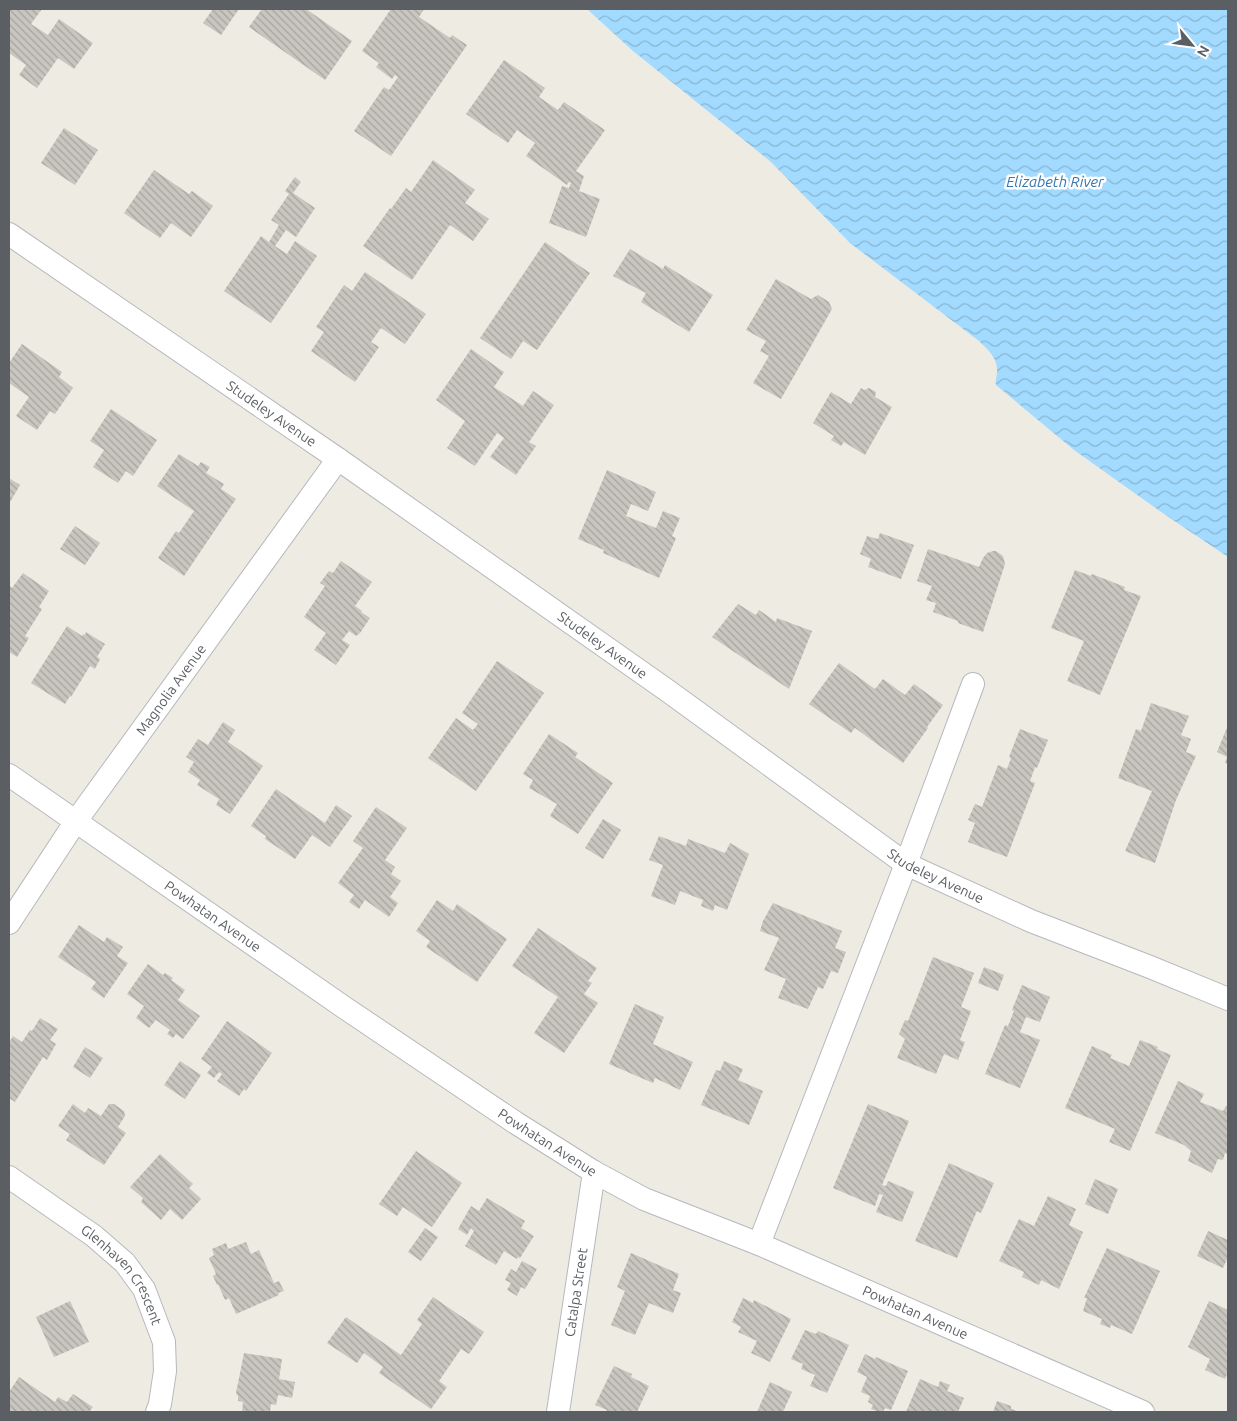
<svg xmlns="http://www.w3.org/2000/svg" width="1237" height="1421" font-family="Ubuntu,sans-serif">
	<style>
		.water { fill: url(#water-waves) }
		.building { fill: url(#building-back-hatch) }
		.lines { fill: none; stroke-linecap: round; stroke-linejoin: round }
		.minor-casing { stroke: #b5b9bd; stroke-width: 24 }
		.minor { stroke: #fff; stroke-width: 22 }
		.labels { text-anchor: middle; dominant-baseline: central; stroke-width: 5; stroke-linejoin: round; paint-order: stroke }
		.street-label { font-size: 14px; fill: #5b5f64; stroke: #fff }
		.water-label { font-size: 15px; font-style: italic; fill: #3776ad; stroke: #fff }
	</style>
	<defs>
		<pattern id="water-waves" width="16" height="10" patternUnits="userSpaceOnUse" patternTransform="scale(1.25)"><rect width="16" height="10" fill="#a2dbff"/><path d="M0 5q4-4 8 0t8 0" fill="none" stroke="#87b5d2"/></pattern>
		<pattern id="building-back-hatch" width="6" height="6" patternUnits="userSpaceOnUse" patternTransform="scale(1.25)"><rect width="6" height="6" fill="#c9c6bf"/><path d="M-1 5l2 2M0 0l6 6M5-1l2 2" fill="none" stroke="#a6a49f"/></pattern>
	</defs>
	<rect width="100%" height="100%" fill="#eeebe2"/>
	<path class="water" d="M587,9h641v548l-64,-43 -90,-64 -78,-65c-1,-5 1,-8 1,-13 1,-14 -9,-22 -18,-31l-129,-98 -79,-81 -138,-111z"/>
	<g class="building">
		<path d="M9,9h33l-11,15 17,11 11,-16 34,24 -19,26 -16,-11 -21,30 -18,-13 7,-10 -17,-12z"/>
		<path d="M213,9h26l-18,26 -18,-12z"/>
		<path d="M262,9h44l46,32 -27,39 -76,-53z"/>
		<path d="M391,9h33l-5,8 31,21 2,-3 15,10 -76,111 -37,-25 30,-44 5,3 9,-13 -3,-2 -3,4 -16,-12 3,-4 -17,-12z"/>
		<path d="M504,60l41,28 -6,9 19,13 6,-8 41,28 -29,41 8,5 -5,15 21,8 -14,38 -37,-14 13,-37 7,2 2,-5 -2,-1 -2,3 -41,-29 9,-13 -18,-13 -9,13 -42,-29z"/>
		<path d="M64,128l34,22 -23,35 -34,-22z"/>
		<path d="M433,160l42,30 -10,13 24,16 -16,22 -23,-16 -38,55 -49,-34 27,-38 1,1 15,-21 5,4z"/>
		<path d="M154,170l35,24 3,-3 21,15 -22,31 -20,-14 -11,15 -36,-25z"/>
		<path d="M295,177l6,5 -8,11 22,15 -19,29 -10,-7 -11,16 12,8 8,-13 22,15 -46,67 -47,-32 37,-55 8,6 10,-17 -8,-5 18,-26 -4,-3z"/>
		<path d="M545,242l45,31 -53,77 -14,-9 -12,18 -31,-21z"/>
		<path d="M630,249l33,20 2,-4 48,30 -24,37 -48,-30 5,-9 -33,-17z"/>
		<path d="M365,272l61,42 -21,30 -24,-16 -10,14 8,5 -24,35 -44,-31 13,-19 -8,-5 28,-42 8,6z"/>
		<path d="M776,279l35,20 7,-4 11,7 3,7 -51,90 -28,-16 16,-27 -9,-5 6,-10 -20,-11z"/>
		<path d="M22,344l40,28 -3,5 14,11 -18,26 -5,-3 -13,19 -21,-14 13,-19 -20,-14v-20z"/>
		<path d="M471,349l33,23 -10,15 29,19 10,-15 21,14 -25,37 7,4 -20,29 -26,-18 14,-19 -7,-5 -22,33 -28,-18 18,-27 -29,-21z"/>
		<path d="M861,388l3,2 5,-2 7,4 -1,5 17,10 -27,48 -21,-13 -3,4 -10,-6 3,-4 -21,-13 18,-31 20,12z"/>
		<path d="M111,409l46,31 -24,36 -7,-5 -8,12 -25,-16 11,-17 -14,-9z"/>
		<path d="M179,454l19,12 3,-4 9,5 -4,6 18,11 -3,5 15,10 -52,77 -26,-18 18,-27 3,2 15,-22 -37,-25z"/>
		<path d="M607,470l49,22 -8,19 -17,-7 -5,12 30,12 7,-17 17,7 -8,18 4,2 -17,40 -56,-25 1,-3 -26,-11z"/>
		<path d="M9,478l11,7 -11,19z"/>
		<path d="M75,526l25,17 -15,22 -25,-16z"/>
		<path d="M880,533l34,12 -13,34 -33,-12 3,-8 -11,-5 7,-18 11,3z"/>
		<path d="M928,549l51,18 4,-9 4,-5 6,-2h3l7,5 2,8 -22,68 -25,-9v-2l-25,-9 3,-9 -10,-3 6,-14 -15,-5z"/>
		<path d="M341,561l31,21 -17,24 7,5 -1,1 9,6 -10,15 -4,3 -7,-5 -7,9 8,5 -14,20 -22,-15 12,-17 -22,-16 21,-31 -5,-3 9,-12 4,2z"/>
		<path d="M1075,570l16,6 1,-2 33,13 -1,3 17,6 -41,99 -33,-14 17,-40 -33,-13z"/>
		<path d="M23,573l26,18 -10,16 3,2 -17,27 4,2 -12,19 -8,-5v-67l3,3z"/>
		<path d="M738,604l18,11 3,-5 17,12 1,-4 35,13 -23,58 -77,-52z"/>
		<path d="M67,626l15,10 1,-2 2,1 1,-3 19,12 -8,13 3,2 -5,10 -5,-3 -19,31 -1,-1 -5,8 -34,-21z"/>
		<path d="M497,661l47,32 -68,98 -48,-33 28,-40 17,12 5,-6 -16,-11z"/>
		<path d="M839,663l36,26 8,-10 22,16 9,-11 29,21 -16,22 1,1 -25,35 -48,-35 -4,5 -42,-29z"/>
		<path d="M1151,703l38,13 -8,19 10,4 -5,13 10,4 -20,44 -21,63 -30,-12 27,-60 -34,-13 18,-49 5,2z"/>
		<path d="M223,722l12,8 -7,12 35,24 -33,48 -14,-9 3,-6 -22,-14 3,-5 -12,-8 6,-10 -8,-5 12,-18 10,6z"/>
		<path d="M1228,725v39l-3,-1 2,-6 -10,-5z"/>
		<path d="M1020,729l28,11 -11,28 -2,-1 -5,14 5,2 -28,74 -39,-15 7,-19 -7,-3 7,-16 7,3 16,-42 9,4 4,-11 -2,-1z"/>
		<path d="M549,734l29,19 -3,4 38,26 -35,51 -28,-18 7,-12 -28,-16 4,-8 -10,-6z"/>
		<path d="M276,789l49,34 11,-18 16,11 -22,31 -18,-12 -17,24 -30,-20 1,-3 -15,-10z"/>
		<path d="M376,807l31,21 -22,32 10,7 -4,7 10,7 -11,16 8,6 -9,14 -24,-17 -6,9 -10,-7 5,-7 -16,-12 25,-35 -10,-7z"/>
		<path d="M603,819l18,11 -18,29 -18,-11z"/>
		<path d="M659,836l27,10 2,-7 37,14 5,-10 19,11 -22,56 -12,-5 -2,6 -12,-5 2,-6 -23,-9 -5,14 -24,-9 12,-31 -14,-5z"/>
		<path d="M437,900l16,11 4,-7 50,35 -30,43 -51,-35 4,-6 -14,-10z"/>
		<path d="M773,903l69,28 -7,17 11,4 -8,21 -7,-2 -8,18 -5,-2 -10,22 -30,-11 8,-19 -22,-9 15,-32 -19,-7 3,-10z"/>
		<path d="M79,925l25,17 3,-5 16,10 -6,9 11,7 -24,35 -13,-9 5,-7 -38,-25z"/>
		<path d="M538,928l59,40 -9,13 4,2 -8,11 14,9 -34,50 -30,-20 24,-36 -46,-31z"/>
		<path d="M933,957l41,16 -13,34 10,4 -11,29 5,2 -7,18 -14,-6 -8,20 -39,-16 8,-19 -6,-5 6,-14 3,1z"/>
		<path d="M148,964l15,11 2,-2 8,5 -2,2 14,10 -7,10 22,16 -17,23 -7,-5 -3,4 -6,-4 3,-4 -14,-10 -7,8 -13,-10 8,-12 -17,-12z"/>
		<path d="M984,967l20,8 -6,16 -20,-8z"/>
		<path d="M1022,985l28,12 -10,25 -14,-5 -6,15 20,8 -20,48 -35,-14 20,-49 3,1 6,-15 -2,-1z"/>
		<path d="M635,1004l29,13 -11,27 40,18 -13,28 -25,-12 -2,5 -44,-19z"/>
		<path d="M40,1018l18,11 -8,11 6,4 -9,16 -4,-3 -28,45 -6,-4v-55l4,-7 9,6 8,-12 2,1z"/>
		<path d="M227,1021l45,32 -26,38 -2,-2 -5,7 -22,-15 5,-7 -3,-2 -5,6 -7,-5 5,-6 -11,-8z"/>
		<path d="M1140,1040l18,7 -1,2 14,6 -41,96 -21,-9 6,-13 -50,-21 27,-62 20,9 -2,3 19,8z"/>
		<path d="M85,1047l18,11 -13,20 -17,-11z"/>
		<path d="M180,1061l21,14 -16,24 -21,-14z"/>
		<path d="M724,1061l19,8 -5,11 25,11 -14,34 -48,-20 15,-35 4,1z"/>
		<path d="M1178,1081l26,13 -4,8 23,9 3,-5 2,1v48l-3,-2 -2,7 -5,-1 -6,14 -24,-12 3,-10 -7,-6 -29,-12z"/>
		<path d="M73,1104l12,9 3,-5 13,8 8,-12h5l10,7 1,5 -7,11 8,6 -22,32 -38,-25 4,-6 -12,-8z"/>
		<path d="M868,1104l41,17 -27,64 4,1 2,-5 26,11 -12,30 -26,-10 7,-17 -4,-1 -4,12 -42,-18z"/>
		<path d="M416,1151l46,32 -30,44 -29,-20 -6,9 -18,-12z"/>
		<path d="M160,1154l33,30 -4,4 12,11 -19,21 -12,-11 -9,11 -20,-18 2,-4 -13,-11z"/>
		<path d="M949,1163l45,20 -13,30 -4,-2 -20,47 -42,-17z"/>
		<path d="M1095,1179l23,10 -10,25 -23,-10z"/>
		<path d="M1048,1196l28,13 -7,16 14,7 -24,57 -18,-9 -2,5 -17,-8 2,-5 -25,-11 20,-42 15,7z"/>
		<path d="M487,1198l38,23 -4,7 13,8 -14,22 -2,-1 -1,2 -13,-8 -8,14 -31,-19 9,-15 -3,-3 -4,7 -9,-6 13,-23 8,5z"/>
		<path d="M425,1228l13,9 -17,24 -13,-9z"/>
		<path d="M1208,1231l20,9v17l-5,11 -26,-12z"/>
		<path d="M246,1242l5,12 8,-4 15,33 5,-2 5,10 -6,2 1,2 -43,19 -7,-16 -4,2 -7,-16 -1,1 -4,-9 3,-2 -7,-16 5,-3 -2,-6 14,-6 2,6z"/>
		<path d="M1107,1248l53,23 -28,63 -21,-9 -1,3 -10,-4 2,-5 -19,-8 4,-13h-3z"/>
		<path d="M631,1253l48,21 -6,16 8,3 -8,20 -24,-10 -14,32 -24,-10 14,-34 -8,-4z"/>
		<path d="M522,1261l15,8 -12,20 -4,-2 -4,9 -10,-6 4,-7 -6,-3 6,-11 5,3z"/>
		<path d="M433,1297l51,35 -15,22 -8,-5 -22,32 8,6 -16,22 -52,-36 4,-6 -19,-14 -7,10 -30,-20 19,-26 55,38 21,-31 -5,-4z"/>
		<path d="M743,1298l10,5 1,-3 37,19 -21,43 -19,-9 6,-12 -19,-9 3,-5 -9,-5z"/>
		<path d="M70,1301l19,41 -35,15 -18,-40z"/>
		<path d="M1209,1301l19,9v62l-3,7 -20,-9 5,-11 -22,-12z"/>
		<path d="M805,1330l11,4 2,-3 31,14 -22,48 -17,-7 5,-11 -14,-6 2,-5 -12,-5z"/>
		<path d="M244,1353l38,6 -3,20 16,3 -3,16 -14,-3 -2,10 -5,-1 -1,8h-28l1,-10 -5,-1v-5l-2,-3z"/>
		<path d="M865,1354l10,5 1,-2 32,14 -17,39 -6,-2 -2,4h-3l-9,-3 2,-4 -5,-3 2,-6 -9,-4 6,-15 -10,-5z"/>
		<path d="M614,1366l18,8 -1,3 18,9 -12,26h-31l1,-2 -12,-5z"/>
		<path d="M19,1377l36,25 3,-5 9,5 6,-8 20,13 -4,5h-80v-20z"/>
		<path d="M920,1379l18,8 2,-6 10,4 -3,6 17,7 -6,14h-52z"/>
		<path d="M770,1382l22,10 -9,20h-26z"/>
		<path d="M997,1401l14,5v3l9,3h-27z"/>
	</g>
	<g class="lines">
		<g class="minor-casing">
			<g id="minor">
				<path id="s1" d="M9,234l329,225 330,232 238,173 125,57 119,46 78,32"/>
				<path id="s2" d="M9,775l336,233 171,115 78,49 50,27 115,45 384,168"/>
				<path id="s3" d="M9,923l67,-102 262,-362"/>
				<path id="s4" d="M9,1177l85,59 31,27 19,26 20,53 1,29 -5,33 -3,8"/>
				<path d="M759,1244l147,-380 67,-180"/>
				<path id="s5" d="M558,1412l36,-240"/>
			</g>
		</g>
		<use href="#minor" class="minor"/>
	</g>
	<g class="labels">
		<g class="street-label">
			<text stroke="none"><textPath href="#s1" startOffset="318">Studeley Avenue</textPath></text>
			<text stroke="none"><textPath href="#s1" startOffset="722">Studeley Avenue</textPath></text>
			<text stroke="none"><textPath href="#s3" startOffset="284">Magnolia Avenue</textPath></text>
			<text stroke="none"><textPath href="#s1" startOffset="1128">Studeley Avenue</textPath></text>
			<text stroke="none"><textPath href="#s2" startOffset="248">Powhatan Avenue</textPath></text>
			<text stroke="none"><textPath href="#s2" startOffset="652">Powhatan Avenue</textPath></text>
			<text stroke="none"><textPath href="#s4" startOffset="152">Glenhaven Crescent</textPath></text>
			<text stroke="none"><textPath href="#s5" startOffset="121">Catalpa Street</textPath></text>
			<text stroke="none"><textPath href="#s2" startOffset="1058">Powhatan Avenue</textPath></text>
		</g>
		<g class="water-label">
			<text x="1055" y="181">Elizabeth River</text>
		</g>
	</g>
	<rect width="1237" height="1421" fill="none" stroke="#5b5f64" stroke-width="20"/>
	<g transform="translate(1192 45) rotate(119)" stroke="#ffffff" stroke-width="4" paint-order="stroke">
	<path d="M0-4L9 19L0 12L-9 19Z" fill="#5b5f64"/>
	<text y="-8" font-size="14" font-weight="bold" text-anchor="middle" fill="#5b5f64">N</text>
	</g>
</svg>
